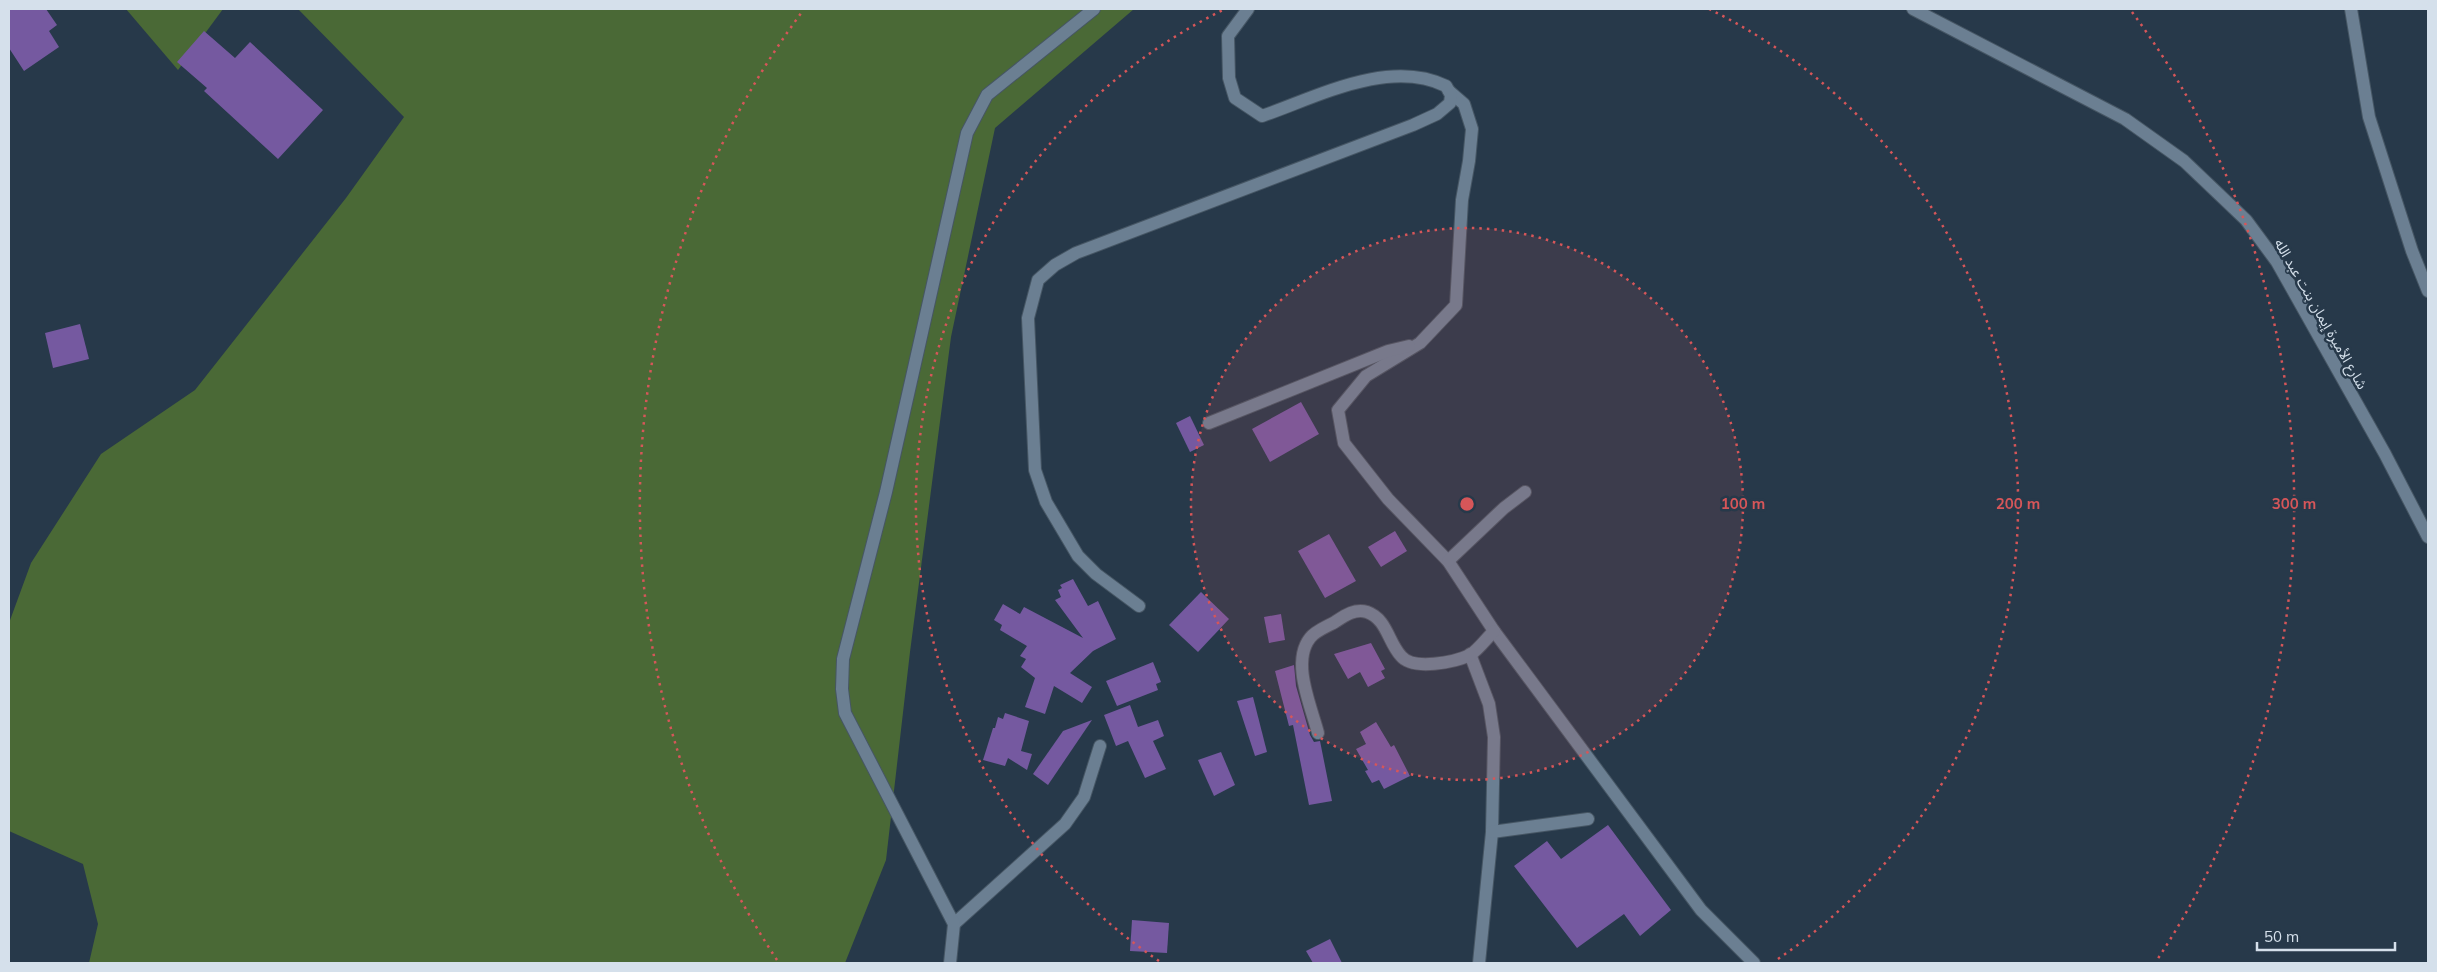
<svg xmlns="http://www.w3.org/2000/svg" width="2437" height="972" font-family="Mulish,'Noto Sans Arabic',sans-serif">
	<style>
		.green { fill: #4a6936 }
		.building { fill: #7559a0 }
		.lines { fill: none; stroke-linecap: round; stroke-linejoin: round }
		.minor-casing { stroke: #465664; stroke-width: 14 }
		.minor { stroke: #6b7f92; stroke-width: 12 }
		.ring { fill: none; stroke: #d65659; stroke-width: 2.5; stroke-dasharray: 2.5 5 }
		.labels { text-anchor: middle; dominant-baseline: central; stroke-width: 5; stroke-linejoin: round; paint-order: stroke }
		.street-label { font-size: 14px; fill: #d5e0eb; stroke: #27394a }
		.centre { fill: #d65659; stroke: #27394a; stroke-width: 2.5 }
		.ring-label { font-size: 15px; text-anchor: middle; font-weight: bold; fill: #d65659; stroke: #27394a; stroke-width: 5; stroke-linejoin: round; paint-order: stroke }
	</style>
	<rect width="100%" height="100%" fill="#27394a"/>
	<g class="green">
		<path d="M126,9h97l-45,61z"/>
		<path d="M298,9h836l-139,119 -44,209 -41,315 -24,208 -41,103h-756l9,-39 -15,-60 -74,-33v-208l22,-60 70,-109 94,-64 151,-192 58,-81z"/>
	</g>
	<g class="building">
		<path d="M9,9h37l11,16 -8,6 10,16 -35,24 -15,-23z"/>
		<path d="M204,31l31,27 15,-16 73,68 -45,49 -74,-68 3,-3 -30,-26z"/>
		<path d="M80,324l9,35 -36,9 -8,-35z"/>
		<path d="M1301,402l18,32 -49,28 -18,-33z"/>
		<path d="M1190,416l14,29 -14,7 -14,-29z"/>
		<path d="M1395,531l12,20 -26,16 -13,-20z"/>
		<path d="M1329,534l27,47 -31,17 -27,-47z"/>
		<path d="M1073,579l15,27 10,-5 18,38 -23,12 -23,22 22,14 -10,16 -28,-17 -9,28 -20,-7 10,-29 -14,-11 5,-8 -6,-3 7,-10 -27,-16 2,-5 -8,-5 9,-16 17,10 4,-7 59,31 -28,-38 6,-3 -3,-7 4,-2 -2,-3z"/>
		<path d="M1201,592l28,27 -31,33 -29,-27z"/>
		<path d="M1281,614l4,26 -16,3 -5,-26z"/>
		<path d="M1371,643l14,26 -4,2 4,7 -17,9 -8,-15 -12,7 -14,-25z"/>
		<path d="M1153,662l8,20 -5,2 2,6 -41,16 -11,-25z"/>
		<path d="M1294,665l2,21 14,49 4,7 6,-1 12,60 -23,4 -16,-80 -4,1 -14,-55z"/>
		<path d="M1253,697l14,55 -12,4 -18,-55z"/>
		<path d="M1130,705l8,22 20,-7 6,16 -11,5 13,28 -21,9 -17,-37 -12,5 -12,-31z"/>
		<path d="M1005,713l24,8 -8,30 11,3 -5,16 -19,-12 -3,8 -22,-6 10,-32h2l3,-11 5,2z"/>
		<path d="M1092,720l-44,65 -15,-11 30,-43z"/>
		<path d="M1376,722l15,25 3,-2 16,31 -26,13 -5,-9 -7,3 -7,-12 3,-1 -12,-21 10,-5 -6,-12z"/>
		<path d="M1221,752l14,33 -21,11 -16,-36z"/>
		<path d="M1608,825l63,85 -31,26 -16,-22 -47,34 -63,-82 33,-25 14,18z"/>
		<path d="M1132,920l37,3 -2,30 -37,-2z"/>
		<path d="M1330,939l12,24h-29l-7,-12z"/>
	</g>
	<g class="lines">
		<g class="minor-casing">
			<g id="minor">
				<path d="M1913,9l212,110 59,42 62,59 31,42 108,192 43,83"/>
				<path d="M2351,9l18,108 43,134 16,40"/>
				<path d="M1449,91l15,13 8,25 -3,32 -7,39 -6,105 -36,38 -54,33 -28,34 6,33 44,56 60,62 46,70 207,279 53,53"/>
				<path d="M1209,423l179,-72 21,-5"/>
				<path d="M1448,561l56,-53 21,-16"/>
				<path d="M1139,606l-43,-32 -18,-18 -32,-54 -11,-32 -7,-152 10,-38 17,-15 21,-12 337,-128 24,-11 13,-11 1,-8 -5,-9c-57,-28 -129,11 -184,30l-27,-18 -6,-20 -1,-42 20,-27"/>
				<path d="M1470,654l19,50 5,33 -2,95 -13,131"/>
				<path d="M1318,733c-7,-27 -27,-71 -8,-95 5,-7 18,-12 25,-16 9,-6 20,-14 32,-10 20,7 21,30 34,44 12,15 54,6 69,-1 8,-5 17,-17 24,-24"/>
				<path d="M1492,832l96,-13"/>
				<path d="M954,924l111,-100 19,-27 16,-51"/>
				<path d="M950,963l4,-39 -109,-211 -3,-24 1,-30 43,-167 81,-359 20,-38 107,-86"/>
			</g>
		</g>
		<use href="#minor" class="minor"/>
	</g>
	<circle cx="1467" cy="504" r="276" fill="#d65659" fill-opacity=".12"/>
	<g class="ring">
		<circle cx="1467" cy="504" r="276"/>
		<path d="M1159 961A551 551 0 0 1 1225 9M1709 9A551 551 0 0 1 1775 961"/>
		<path d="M777 960A827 827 0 0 1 802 12M2132 12A827 827 0 0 1 2157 960"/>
	</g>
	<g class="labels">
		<g class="street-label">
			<text transform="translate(2321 314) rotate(60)">شارع الأميرة إيمان بنت عبد الله</text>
		</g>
	</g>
	<circle cx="1467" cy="504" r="8" class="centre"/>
	<g class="ring-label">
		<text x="1743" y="509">100 m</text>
		<text x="2018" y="509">200 m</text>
		<text x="2294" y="509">300 m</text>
	</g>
	<rect width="2437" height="972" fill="none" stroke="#d5e0eb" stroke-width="20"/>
	<path d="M2257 942v8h138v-8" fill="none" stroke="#d5e0eb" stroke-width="2.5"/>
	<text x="2264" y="942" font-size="15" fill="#d5e0eb" stroke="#27394a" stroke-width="4" paint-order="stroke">50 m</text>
</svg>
